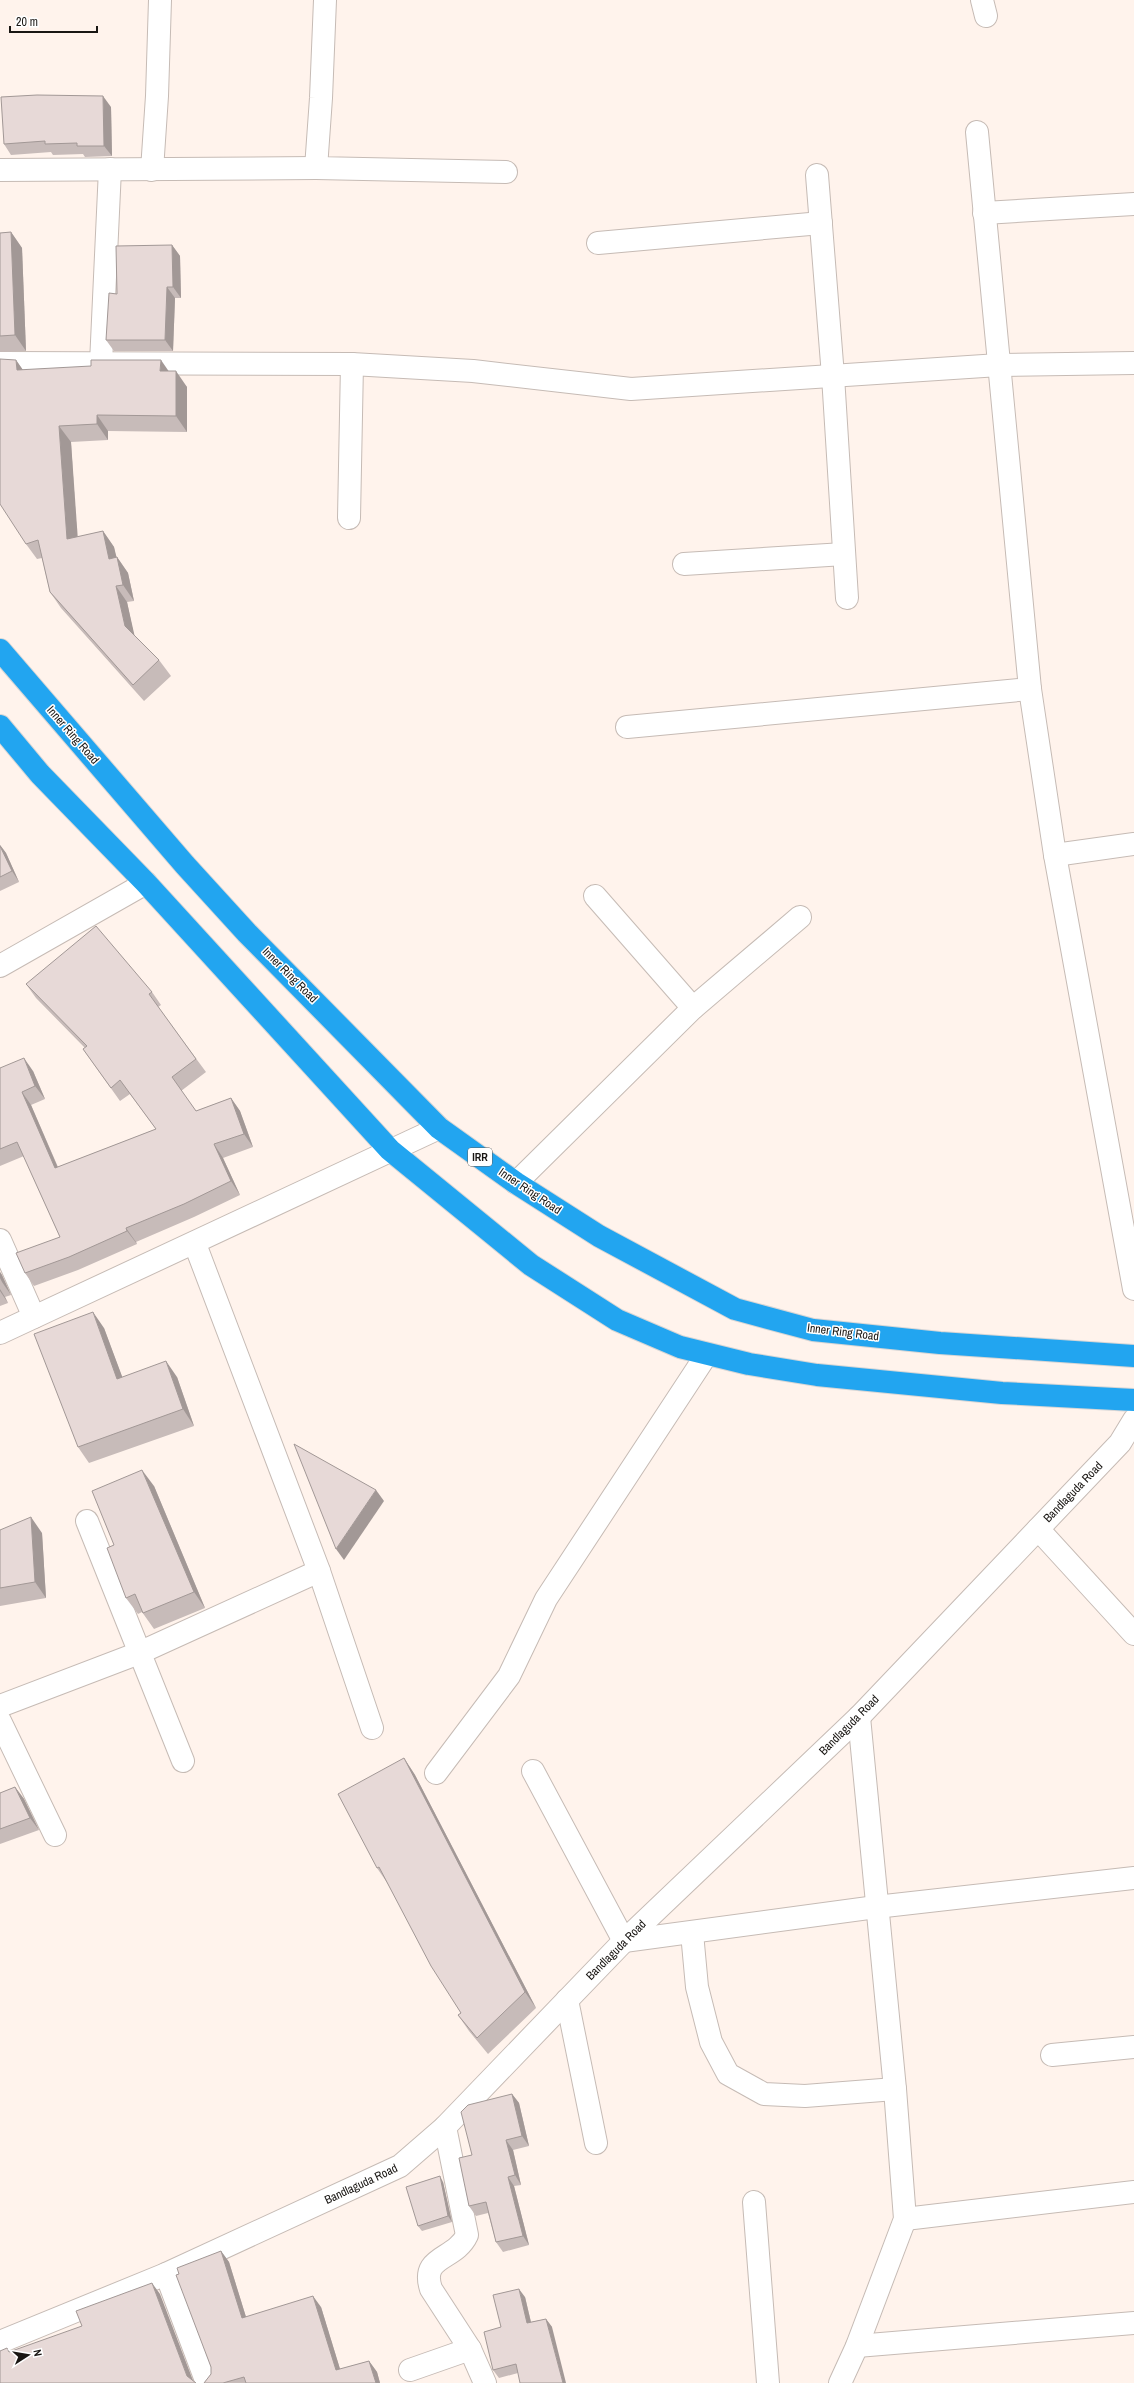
<svg xmlns="http://www.w3.org/2000/svg" width="1134" height="2383" font-family="'Archivo Narrow',sans-serif">
	<style>
		.lines { fill: none; stroke-linecap: round; stroke-linejoin: round }
		.minor-casing { stroke: #c6bbb5; stroke-width: 24 }
		.highway-casing { stroke: #d6d5d5; stroke-width: 24 }
		.minor { stroke: #fff; stroke-width: 22 }
		.highway { stroke: #22a5f0; stroke-width: 22 }
		.wall { fill: #c7bbb9 }
		.shaded-wall { fill: #a29896 }
		.building { fill: #e7d9d7; stroke: #a29896 }
		.labels { text-anchor: middle; dominant-baseline: central; stroke-width: 3; stroke-linejoin: round; paint-order: stroke }
		.shield { fill: #fff; stroke: #5e5c5a; stroke-width: 1 }
		.shield-label { font-size: 11px; font-weight: bold; fill: #191613 }
		.street-label { font-size: 12px; fill: #191613; stroke: #fff }
	</style>
	<rect width="100%" height="100%" fill="#fff3ec"/>
	<g class="lines">
		<g class="minor-casing">
			<g id="minor">
				<path d="M325,0l-4,98 -5,70 190,4"/>
				<path d="M982,0l4,16"/>
				<path d="M977,132l53,557 25,166 79,434"/>
				<path d="M0,170l316,-2"/>
				<path d="M152,170l5,-74 3,-96"/>
				<path d="M817,175l16,201 14,222"/>
				<path d="M984,213l150,-9"/>
				<path d="M598,243l223,-20"/>
				<path d="M0,363l352,1 121,7 158,18 368,-24 135,-2"/>
				<path d="M101,363l9,-194"/>
				<path d="M349,518l3,-154"/>
				<path d="M684,564l160,-10"/>
				<path d="M627,727l403,-38"/>
				<path d="M1055,855l79,-11"/>
				<path d="M595,896l98,112"/>
				<path d="M0,966l146,-83"/>
				<path d="M516,1183l177,-175 107,-91"/>
				<path d="M0,1240l34,77"/>
				<path d="M195,1244l124,327 53,157"/>
				<path d="M0,1333l439,-205"/>
				<path d="M87,1521l96,240"/>
				<path d="M1038,1529l96,105"/>
				<path d="M0,1706l139,-53 180,-82"/>
				<path d="M0,1721l55,114"/>
				<path d="M533,1771l91,170 252,-34 258,-29"/>
				<path d="M436,1773l73,-97 37,-77 161,-245"/>
				<path d="M692,1933l5,54 14,55 17,32 36,20 41,2 90,-7"/>
				<path d="M567,2000l29,143"/>
				<path d="M1052,2055l82,-8"/>
				<path d="M445,2127l22,108c-12,26 -47,20 -36,54l39,60 15,34"/>
				<path d="M754,2202l14,181"/>
				<path d="M905,2219l229,-27"/>
				<path d="M166,2274l41,109"/>
				<path d="M0,2342l166,-68 234,-108 45,-39 179,-186 235,-224 261,-274 14,-23"/>
				<path d="M857,2346l277,-23"/>
				<path d="M410,2370l60,-21"/>
				<path d="M840,2383l17,-37 48,-127 -10,-130 -36,-372"/>
			</g>
		</g>
		<g class="highway-casing">
			<g id="highway">
				<path d="M0,650l185,215 62,68 192,195 77,55 83,53 136,73 78,21 127,13 194,13"/>
				<path d="M0,726l40,48 106,109 244,267 141,115 86,55 63,27 69,17 68,11 185,18 132,7"/>
			</g>
		</g>
		<use href="#minor" class="minor"/>
		<use href="#highway" class="highway"/>
	</g>
	<g class="wall">
		<path d="M111,107l1,49 -27,1 -2,-3 -30,1 -2,-3 -40,3 -7,-11z"/>
		<path d="M11,232l11,16 4,103 -26,1v-119z"/>
		<path d="M172,245l8,11 1,42h-6l-2,53h-59l-8,-11 11,-46z"/>
		<path d="M16,360l7,10 146,1 18,16v45l-79,-1v9l-37,2 6,95 26,-6 11,16 2,11 1,-1 11,16 6,28 -7,1 7,34 25,24 12,16 -27,25 -83,-93 -11,-16 -8,-34 -5,1 -11,-15z"/>
		<path d="M0,845l6,8 13,29 -19,9z"/>
		<path d="M26,984l126,8 9,13 -3,2 48,65 -25,19 15,20 35,-13 9,13 13,36 -30,11 17,37 -46,22 -58,25 1,2 -59,26 -44,16 -9,-13 35,-36 -36,-81 -24,10v-98l33,3 12,28 -14,6 27,62 98,-38 -26,-35 -10,7 -37,-52 2,-1 -49,-50z"/>
		<path d="M0,1272l2,3 9,20 -6,2 3,6 -8,3z"/>
		<path d="M104,1328l18,49h55l17,49 -105,37 -11,-16z"/>
		<path d="M154,1486l51,122 -51,21 -12,-17 -4,2 -12,-16 -12,-53z"/>
		<path d="M0,1530l42,3 4,65 -46,8z"/>
		<path d="M404,1758l11,17 121,233 -48,46 -19,-23 -11,-16 3,-2 -73,-129 -11,-16z"/>
		<path d="M15,1787l9,12 15,31 -39,14v-51z"/>
		<path d="M512,2094l7,9 10,43 -16,4 8,35 -7,1 15,59 -26,7 -7,-10 -8,-29 -12,3 -7,-10z"/>
		<path d="M443,2182l9,40 -30,9 -4,-5z"/>
		<path d="M221,2251l8,11 17,55 75,-10 19,62 29,-8 8,11 3,11h-176l7,-9v-7l-32,-93z"/>
		<path d="M525,2297l6,25 15,-3 6,8 -34,46 -19,5 -6,-8 8,-43z"/>
	</g>
	<g class="shaded-wall">
		<path d="M103,96l8,11 1,49 -8,-10z"/>
		<path d="M11,232l11,16 4,103 -11,-16z"/>
		<path d="M172,245l8,11 1,42 -8,-11z"/>
		<path d="M167,287l8,11 -2,53 -8,-11z"/>
		<path d="M16,360l11,16 -10,-6z"/>
		<path d="M161,360l11,16 -12,-5z"/>
		<path d="M176,371l11,16v45l-11,-16z"/>
		<path d="M97,415l11,16v9l-11,-16z"/>
		<path d="M59,426l12,16 8,113 -12,-16z"/>
		<path d="M103,531l11,16 7,28 -12,-16z"/>
		<path d="M117,557l11,16 6,28 -11,-16z"/>
		<path d="M116,586l11,16 9,40 -11,-16z"/>
		<path d="M0,845l6,8 13,29 -7,-11 -12,-25z"/>
		<path d="M24,1058l9,13 12,28 -10,-13z"/>
		<path d="M22,1092l9,13 33,77 -9,-14z"/>
		<path d="M231,1098l9,13 13,36 -9,-13z"/>
		<path d="M214,1144l9,14 17,37 -9,-14z"/>
		<path d="M126,1228l10,14 1,2 -10,-13z"/>
		<path d="M0,1272l2,3 9,20 -9,-13 -2,-4z"/>
		<path d="M0,1289l5,8 3,6 -8,-12z"/>
		<path d="M93,1312l11,16 25,67 -12,-16z"/>
		<path d="M166,1361l11,16 17,49 -11,-17z"/>
		<path d="M142,1470l12,16 51,122 -11,-16z"/>
		<path d="M376,1490l8,11 -40,59 -8,-11z"/>
		<path d="M31,1517l11,16 4,65 -11,-16z"/>
		<path d="M404,1758l11,17 121,233 -11,-16z"/>
		<path d="M15,1787l9,12 15,31 -9,-12z"/>
		<path d="M512,2094l7,9 10,43 -7,-10z"/>
		<path d="M506,2140l7,10 8,35 -6,-10z"/>
		<path d="M440,2176l3,6 9,40 -4,-6z"/>
		<path d="M508,2177l6,9 15,59 -6,-9z"/>
		<path d="M221,2251l8,11 21,68 -8,-12z"/>
		<path d="M152,2283l8,11 34,89 -7,-7z"/>
		<path d="M519,2289l6,8 8,34 -6,-8z"/>
		<path d="M313,2296l8,11 23,75 -8,-12z"/>
		<path d="M546,2319l6,8 14,56h-3z"/>
		<path d="M369,2361l8,11 3,11h-4z"/>
	</g>
	<g class="building">
		<path d="M37,95l66,1 1,50h-27v-3l-32,1v-3l-41,3 -3,-47z"/>
		<path d="M11,232l4,103 -15,1v-103z"/>
		<path d="M172,245l1,42h-6l-2,53h-59l3,-47 8,1 -1,-48z"/>
		<path d="M0,359l16,1 1,10 74,-4v-6h70l-1,11h16v45l-79,-1v9l-38,2 8,113 36,-8 6,28 8,-2 6,28 -7,1 9,40 34,34 -26,25 -83,-93 -12,-52 -12,4 -26,-40z"/>
		<path d="M0,846l12,25 -12,6z"/>
		<path d="M96,926l56,66 -3,2 47,65 -24,18 24,34 35,-13 13,36 -30,10 17,37 -47,23 -58,24 1,3 -58,26 -44,16 -9,-20 44,-16 -43,-95 -17,7v-81l24,-10 11,28 -13,6 33,76 101,-39 -36,-49 -9,8 -28,-39 4,-3 -61,-62z"/>
		<path d="M93,1312l24,67 49,-18 17,48 -105,38 -44,-113z"/>
		<path d="M294,1444l82,46 -40,59z"/>
		<path d="M142,1470l52,122 -51,21 -8,-19 -9,4 -19,-50 7,-3 -22,-54z"/>
		<path d="M31,1517l4,65 -35,6v-58z"/>
		<path d="M404,1758l121,234 -48,46 -19,-23 3,-2 -30,-47 -52,-99 -2,1 -39,-74z"/>
		<path d="M15,1787l15,31 -30,11v-36z"/>
		<path d="M512,2094l10,42 -16,4 9,35 -7,2 15,59 -27,6 -10,-40 -17,4 -10,-48 13,-3 -11,-43 7,-7z"/>
		<path d="M440,2176l8,40 -30,10 -12,-39z"/>
		<path d="M221,2251l21,67 71,-22 23,74 33,-9 7,22h-130l-2,-6 -21,6h-19l7,-9v-7l-35,-92 3,-1 -2,-6z"/>
		<path d="M152,2283l35,93 9,7h-196v-32l7,-3 2,4 73,-26 -6,-15z"/>
		<path d="M519,2289l8,34 19,-4 17,64h-43l-4,-19 -23,6 -9,-38 17,-5 -8,-32z"/>
	</g>
	<g class="labels">
		<rect class="shield" x="468" y="1148" width="24" height="18" rx="3"/>
		<g class="shield-label">
			<text x="480" y="1157">IRR</text>
		</g>
		<g class="street-label">
			<text transform="translate(73 735) rotate(49)">Inner Ring Road</text>
			<text transform="translate(290 975) rotate(45)">Inner Ring Road</text>
			<text transform="translate(530 1191) rotate(34)">Inner Ring Road</text>
			<text transform="translate(843 1332) rotate(7)">Inner Ring Road</text>
			<text transform="translate(1073 1492) rotate(-46)">Bandlaguda Road</text>
			<text transform="translate(849 1725) rotate(-45)">Bandlaguda Road</text>
			<text transform="translate(616 1950) rotate(-45)">Bandlaguda Road</text>
			<text transform="translate(361 2184) rotate(-25)">Bandlaguda Road</text>
		</g>
	</g>
	<g transform="translate(28 2355) rotate(78)" stroke="#ffffff" stroke-width="3" paint-order="stroke">
	<path d="M0-3L7 15L0 10L-7 15Z" fill="#191613"/>
	<text y="-6" font-size="11" font-weight="bold" text-anchor="middle" fill="#191613">N</text>
	</g>
	<path d="M10 26v6h87v-6" fill="none" stroke="#191613" stroke-width="2"/>
	<text x="16" y="26" font-size="12" fill="#191613" stroke="#ffffff" stroke-width="3" paint-order="stroke">20 m</text>
</svg>
